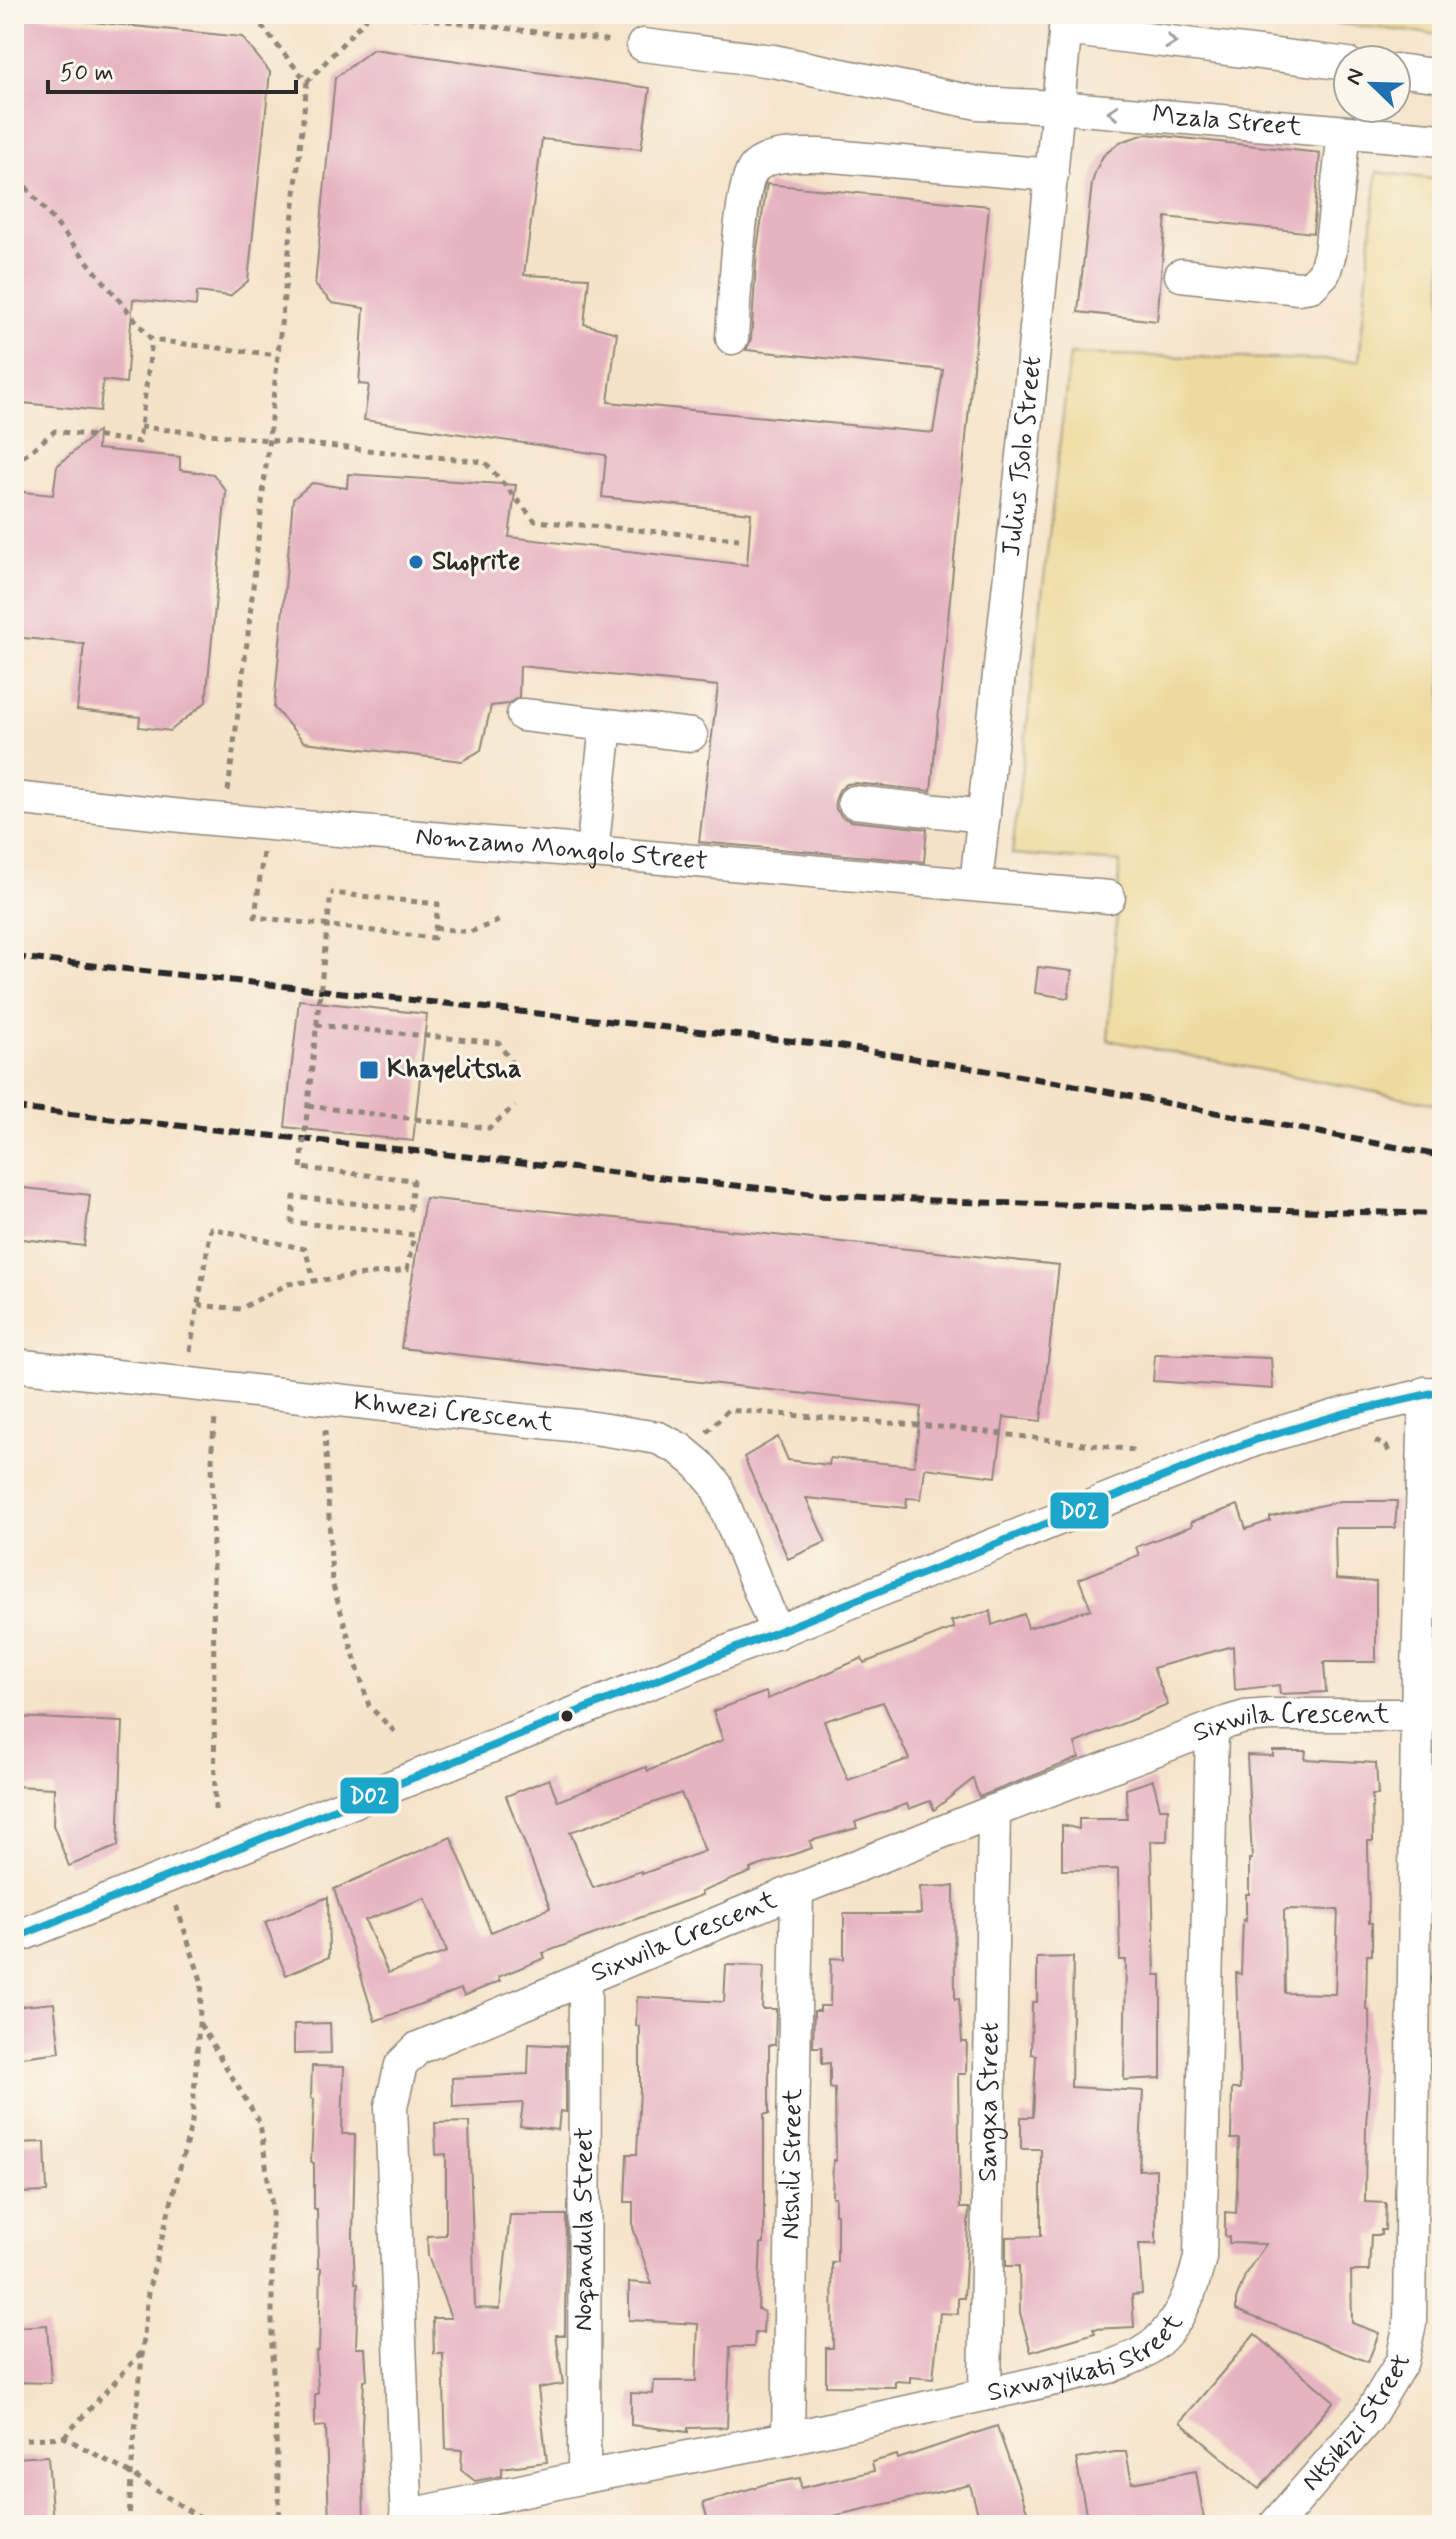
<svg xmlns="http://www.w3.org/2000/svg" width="1456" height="2539" font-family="Mynerve,sans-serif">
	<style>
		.sand { fill: #eeda9e; stroke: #8c8264; stroke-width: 2 }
		.building { fill: #e6b3c2; fill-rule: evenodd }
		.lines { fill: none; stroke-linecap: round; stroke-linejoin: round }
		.minor-casing { stroke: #90877a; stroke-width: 35 }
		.path { stroke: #90877a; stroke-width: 5; stroke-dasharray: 6 6; stroke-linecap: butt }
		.minor { stroke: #fff; stroke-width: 32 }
		.rail { stroke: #2b2b2b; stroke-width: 6; stroke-dasharray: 12 6; stroke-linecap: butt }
		.path-bridge { stroke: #90877a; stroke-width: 5; stroke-dasharray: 6 6; stroke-linecap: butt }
		.bus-1-casing { stroke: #fbf7ec; stroke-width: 14 }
		.bus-1 { stroke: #1ca6cc; stroke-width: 8 }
		.oneway { stroke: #a0a0a0 }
		.poi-dot { fill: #1f6fb2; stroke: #fbf7ec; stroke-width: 3 }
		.bus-dot { fill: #2b2b2b; stroke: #fbf7ec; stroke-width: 3 }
		.labels { text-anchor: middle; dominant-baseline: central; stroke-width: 6; stroke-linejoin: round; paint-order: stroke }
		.street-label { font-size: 26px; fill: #2b2b2b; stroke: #fbf7ec }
		.poi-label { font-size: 26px; font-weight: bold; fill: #2b2b2b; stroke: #fbf7ec; text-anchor: start }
		.line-badge { stroke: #fbf7ec; stroke-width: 3 }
		.badge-label { font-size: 22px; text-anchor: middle; font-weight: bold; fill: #fff }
	</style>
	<rect width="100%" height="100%" fill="#fbf7ec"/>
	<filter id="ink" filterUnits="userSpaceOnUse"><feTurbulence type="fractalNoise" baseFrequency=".0125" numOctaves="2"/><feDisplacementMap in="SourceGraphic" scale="16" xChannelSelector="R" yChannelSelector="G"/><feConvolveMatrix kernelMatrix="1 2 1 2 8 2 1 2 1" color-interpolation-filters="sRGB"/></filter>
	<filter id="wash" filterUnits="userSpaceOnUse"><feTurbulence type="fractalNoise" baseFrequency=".006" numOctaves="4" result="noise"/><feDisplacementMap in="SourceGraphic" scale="32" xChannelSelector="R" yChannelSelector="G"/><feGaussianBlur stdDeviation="1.8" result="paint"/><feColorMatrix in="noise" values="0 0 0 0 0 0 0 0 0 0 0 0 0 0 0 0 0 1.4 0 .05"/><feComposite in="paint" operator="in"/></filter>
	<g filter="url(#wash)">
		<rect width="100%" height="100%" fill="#f5e3c9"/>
		<g class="sand">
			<path d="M1248,14h194v21z"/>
			<path d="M1377,172l65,8v925l-334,-65 12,-178 -108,-8 58,-500 289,7z"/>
		</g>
		<g id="blocks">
			<g class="building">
				<path d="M14,14l228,23 28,35 -22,209 -18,15 -33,-4 -1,14 -63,-7 -7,84 -23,-3 -3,31 -86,-9z"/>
				<path d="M373,49l277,39 -9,61 -99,-10 -18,136 65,3 -5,46 33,9 -9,69 325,31 10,-63 -197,-20 5,-11 6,-90 10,-65 222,22 -58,585 -76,-8 -8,1 -8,6 -4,11 1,8 6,8 9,4 76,8 -3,33 -225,-20 19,-156 -198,-20 -1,31 -11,7 -17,2 -10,44 -19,11 -158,-19 -30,-34 19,-209 19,-16 35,5 1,-14 168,11 -7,52 238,28 4,-52 -149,-16 4,-42 -242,-35 5,-35 -10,-1 5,-76 -32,-5 -17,-18 20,-207z"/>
				<path d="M1146,134l174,19 -7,80 -147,-16 -9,104 -79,-9 14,-129 4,-13 7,-14 17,-14z"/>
				<path d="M98,431l-1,18 83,8v13l33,4 13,17 -20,211 -36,29 -31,-4 1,-10 -63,-7 7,-66 -70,-7v-146l39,4 4,-29z"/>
				<path d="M1038,967l34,4 -4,27 -33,-5z"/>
				<path d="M299,1000l128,14 -14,127 -128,-14z"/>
				<path d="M14,1187l76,8 -6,51 -70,-8z"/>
				<path d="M425,1198l634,67 -18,156 -37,-4 -8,60 -71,-9 -4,31 -14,-1 -1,10 -100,-10 20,44 -38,17 -44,-102 34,-20 10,23 41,5 1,-7 84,8 7,-59 -520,-59z"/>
				<path d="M1155,1354l116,4 2,31 -120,-8z"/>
				<path d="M1340,1501h57l-2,27h-60l1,51 40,3v80h-52l2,30 -46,2 -1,-9 -44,5 -2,-44 -80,22 15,37 -93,38 4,15 -100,39 -6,-18 -39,31 -4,-9 -21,8 -2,-5 -52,18 2,6 -47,13 2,7 -62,21 1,3 -50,20 1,3 -159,58 2,5 -47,19 2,4 -36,15 -3,-7 -86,32 -41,-132 117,-52 40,95 59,-24 -44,-112 43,-17 9,22 88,-34 2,4 75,-31 -10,-29 53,-19 2,7 94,-41 2,5 90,-35 -3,-7 39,-10 2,14 32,-11 4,14 63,-19 -12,-30 60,-24 -3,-8 56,-21 -1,-4 47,-17 8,24 24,-8v-4zM883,1702l26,57 -61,21 -24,-59zM681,1793l24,58 -63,23 -1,-3 -48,17 -23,-56zM425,1898l22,54 -59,21 -23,-53z"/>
				<path d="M14,1717l109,5 -5,124 -49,20 -16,-41 1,-37 -40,-2z"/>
				<path d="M1273,1751h33l-1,8 71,4 2,32h-6l1,46h-5l1,82h3v32h-5l-1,55h3l1,63 -4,52 -1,77 21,1 -1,27h-4v5h-10l-2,36h-18l1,52 27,10 -11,29 -132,-52v-10l10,-27 20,-29 -37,-1v-6l-4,-1v-24l11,1 3,-74h-8l1,-50h8l-4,-116 5,1 2,-54 3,1v-27h3v-35h3l-5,-104 26,1zM1287,1909l51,1 -3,84 -50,-1 -1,-82z"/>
				<path d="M1153,1780l7,28h8l-1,33h-16l4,134h6v103l-37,2 2,-120h-6l-2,-91 -56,1v-45l17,4v-10h48l-1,-30z"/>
				<path d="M954,1886l1,113h4l3,43h5l-1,32h-8l2,134h9l-5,90h-6v16l-18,-1 -7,66 -23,-2v5l-15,-1v6l-69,-1v-38h7l-1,-85 5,-1v-48h-2v-17h-3l1,-37h3l-1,-71 -5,-1v-25l-8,1v-17h-9l1,-36h6v-5h10l1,-48 13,1v-45h77l-1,-27z"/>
				<path d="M328,1897l1,60 -43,18 -21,-53z"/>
				<path d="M1073,1957l-2,130 72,4 -4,79 17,-1v75h-17l3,50 -10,1 2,32 -41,2 2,4 -64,19 -11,-39 -1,-47h-13v-29l35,-1v-87h-20v-32h12l3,-62 -5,-1 1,-52h5v-44z"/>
				<path d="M726,1965l38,1 -2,43h14l-1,36h-6v69h-5v130h-3l-3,65 6,3 -1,21h-8l-1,14h-24l-3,80 -39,1v4l-57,-7v-32l22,1 1,-13h42l2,-57 -69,-4v-38l23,2 -19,-56v-26h-8l2,-48h10l3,-67v-60l-4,-1 1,-29 87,5z"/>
				<path d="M54,2003l6,49 -46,6v-51z"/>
				<path d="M330,2023l1,30 -37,1v-30z"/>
				<path d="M529,2044l37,2v66l-6,-1 -2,19 -38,-4 3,-23 -70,4 -1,-29 76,-4z"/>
				<path d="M312,2066l32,1 -2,67h13l-2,103 2,46h3l-2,65h9l2,32h-3l-2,46 2,99h-35l-3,-99 -11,1v-33h3l-2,-43h3l2,-83h-3l-1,-59h-3v-46h-3l3,-64 -3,-1z"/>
				<path d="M469,2122l6,186 25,1 10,-94h56l-1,120h-9l7,49 -25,4 9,74 -45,6v8l-27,5 -14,-11 1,-20 -16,-1 -3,-95h-9l-1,-36h18l-23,-62 -1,-20 19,-1v-81l-10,1 -1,-32z"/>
				<path d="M45,2142l2,50 -31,1 -2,-50z"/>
				<path d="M47,2325l4,58 -37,-1v-55z"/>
				<path d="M1255,2334l79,67 -75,88 -79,-67z"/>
				<path d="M997,2426l35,99h-51l-11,-40 -150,34v-2l-47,8h-64l-6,-22 63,-19 34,-6 1,10 73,-17 -2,-9 25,-7 1,4z"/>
				<path d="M1115,2452h11l6,31 64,-12 9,54h-117l-12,-66z"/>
				<path d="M48,2456l5,69h-39v-67z"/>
			</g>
		</g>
	</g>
	<g filter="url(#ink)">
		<use href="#blocks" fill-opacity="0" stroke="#90877a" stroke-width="2"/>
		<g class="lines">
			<g class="minor-casing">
				<g id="minor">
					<path d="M1065,29l283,35"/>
					<path id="s1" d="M643,45l130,16 205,42 80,4 384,33"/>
					<path d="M1396,70l46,6"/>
					<path d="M1181,275l117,13 13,-2 13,-13 6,-20 14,-121"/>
					<path d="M732,338c2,-29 7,-155 23,-171 16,-14 46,-12 66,-12l231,20"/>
					<path d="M523,715l168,20"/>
					<path id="s2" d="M14,798l187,20 908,79"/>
					<path d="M854,802l130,14"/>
					<path d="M592,852l14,-126"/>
					<path id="s3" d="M976,884l52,-474 39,-396"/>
					<path id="s4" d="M14,1365l573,62 71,11 22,11 18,15 18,21 61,148"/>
					<path d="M14,1938l1241,-498 91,-27 96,-22"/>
					<path id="s5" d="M985,2394l9,-583"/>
					<path id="s6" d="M788,2438l9,-548"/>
					<path id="s7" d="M584,2477l1,-497"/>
					<path id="s8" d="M406,2516l178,-39 204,-39 322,-71c10,-5 21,-8 30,-13 35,-19 52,-61 60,-97l12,-528"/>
					<path id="s9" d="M407,2525l-16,-419 10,-41 17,-17 379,-158 197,-79 234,-89 17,-5 26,-2h146"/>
					<path id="s10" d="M1275,2525l93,-107 34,-57 8,-38 7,-608 8,-322"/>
				</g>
			</g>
			<g class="path">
				<path d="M387,14l225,27"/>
				<path d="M307,82l63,-68"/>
				<path d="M14,186l12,1 126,153 125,15"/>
				<path d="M140,427l345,35 50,59 204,18"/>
				<path d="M14,464l41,-33 84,11 13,-102"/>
				<path d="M228,791l20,-157 59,-552 -55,-68"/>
				<path d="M263,853l-8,64 179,21 4,-34 -107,-11"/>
				<path d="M435,928l35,4 31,-12"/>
				<path d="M316,1025l183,18 17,27"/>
				<path d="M308,1106l181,22 26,-22"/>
				<path d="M198,1305l42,4 48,-25 119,-14 7,-35 -122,-13 2,-25 116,12 3,-29 -112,-12"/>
				<path d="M190,1351l21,-123 94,21 9,31"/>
				<path d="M325,1430l7,152 37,124 26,26"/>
				<path d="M707,1432l21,-22 225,18 181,22"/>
				<path d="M1375,1441l11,5 5,9"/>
				<path d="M215,1810l-3,-363 3,-28"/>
				<path d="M200,2024l60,99 12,84v145l8,173"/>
				<path d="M64,2437l78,-85"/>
				<path d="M14,2440l50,-3 67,37 80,51"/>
				<path d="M129,2525l2,-51 17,-182 44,-171 10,-138 -26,-78"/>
			</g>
			<use href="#minor" class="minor"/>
			<g class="rail">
				<path d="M14,957l825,89 228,38 375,72"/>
				<path d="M14,1108l810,87 140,7 478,12"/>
			</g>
			<path class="path-bridge" d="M301,1168l30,-275"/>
			<g class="bus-1-casing">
				<path id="bus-1" d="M14,1938l1241,-498 91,-27 96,-22"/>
			</g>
			<use href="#bus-1" class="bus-1"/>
		</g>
		<defs><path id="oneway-chevron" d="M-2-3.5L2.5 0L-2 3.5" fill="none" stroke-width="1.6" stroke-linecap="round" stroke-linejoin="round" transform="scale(2)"/></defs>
		<g class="oneway">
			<use href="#oneway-chevron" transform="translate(1171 42) rotate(7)"/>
			<use href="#oneway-chevron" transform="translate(1113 112) rotate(-175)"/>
		</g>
	</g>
	<g class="poi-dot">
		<circle cx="416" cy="562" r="8"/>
		<rect x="359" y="1060" width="20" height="20" rx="4"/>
	</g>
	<circle class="bus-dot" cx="567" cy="1716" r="7"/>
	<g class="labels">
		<g class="street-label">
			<text stroke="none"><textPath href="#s1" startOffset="590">Mzala Street</textPath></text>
			<text stroke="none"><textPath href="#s3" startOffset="430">Julius Tsolo Street</textPath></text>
			<text stroke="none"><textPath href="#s2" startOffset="550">Nomzamo Mongolo Street</textPath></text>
			<text stroke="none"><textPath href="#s4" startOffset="442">Khwezi Crescent</textPath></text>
			<text stroke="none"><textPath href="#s9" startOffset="1422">Sixwila Crescent</textPath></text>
			<text stroke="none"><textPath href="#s9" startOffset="774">Sixwila Crescent</textPath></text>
			<text stroke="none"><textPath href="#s5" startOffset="292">Sangxa Street</textPath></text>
			<text stroke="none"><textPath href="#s6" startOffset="274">Ntshili Street</textPath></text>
			<text stroke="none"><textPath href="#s7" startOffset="248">Noqandula Street</textPath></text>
			<text stroke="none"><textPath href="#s8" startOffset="700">Sixwayikati Street</textPath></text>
			<text stroke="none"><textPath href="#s10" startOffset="132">Ntsikizi Street</textPath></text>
		</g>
		<g class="poi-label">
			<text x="432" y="562">Shoprite</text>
			<text x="387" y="1070">Khayelitsha</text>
		</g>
	</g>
	<g class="line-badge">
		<rect x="1049" y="1491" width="61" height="39" rx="8" fill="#1ca6cc"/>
		<rect x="339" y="1776" width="61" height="39" rx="8" fill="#1ca6cc"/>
	</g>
	<g class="badge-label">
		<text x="1079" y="1518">D02</text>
		<text x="369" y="1803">D02</text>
	</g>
	<rect width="1456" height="2539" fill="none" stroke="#fbf7ec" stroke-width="48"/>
	<g transform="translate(1372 84) rotate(293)"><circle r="38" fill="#fbf7ec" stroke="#a8a59f" stroke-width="2"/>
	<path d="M0-6L14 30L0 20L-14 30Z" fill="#1f6fb2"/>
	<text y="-12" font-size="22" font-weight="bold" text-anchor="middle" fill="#2b2b2b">N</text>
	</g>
	<path d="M48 80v12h248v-12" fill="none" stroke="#2b2b2b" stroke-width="4"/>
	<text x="60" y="80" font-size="24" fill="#2b2b2b" stroke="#fbf7ec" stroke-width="6" paint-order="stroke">50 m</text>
</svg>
